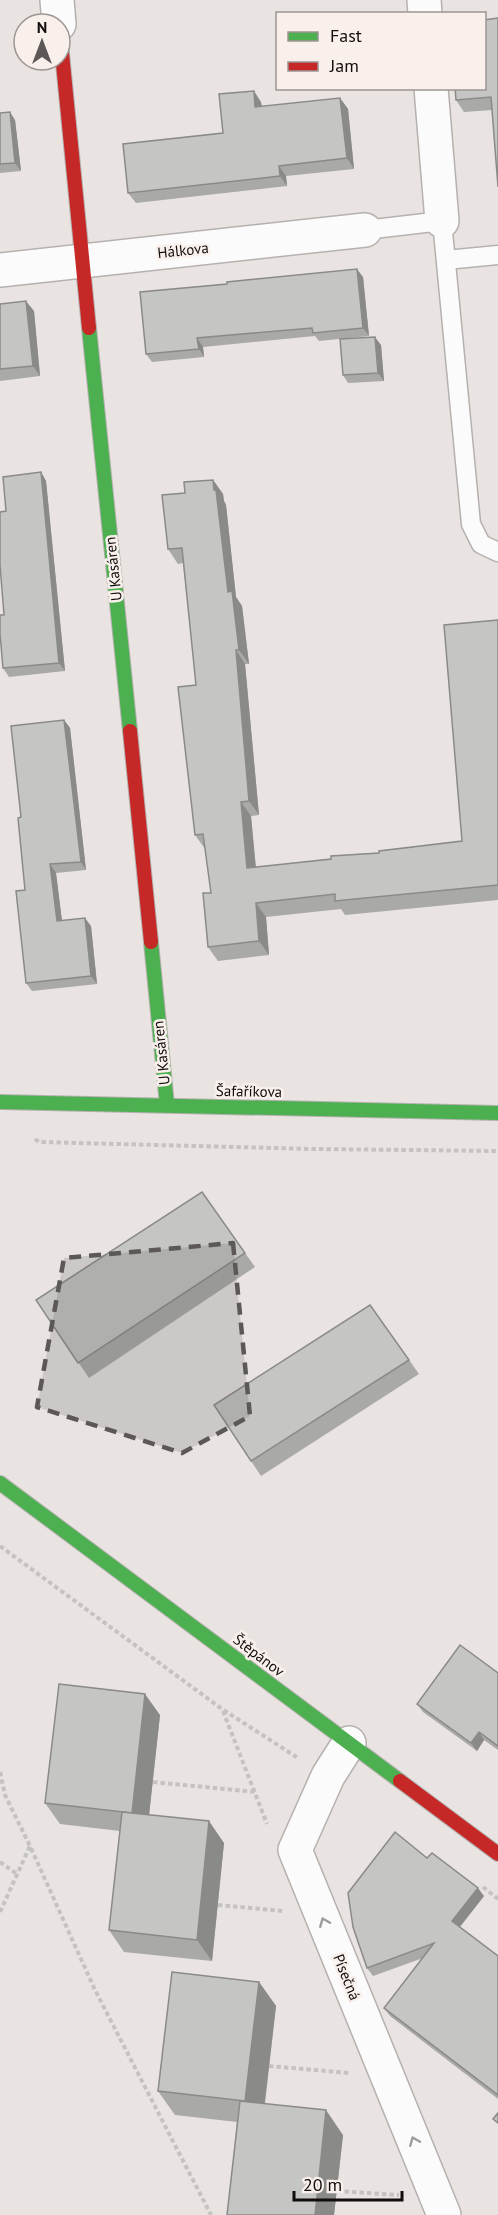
<svg xmlns="http://www.w3.org/2000/svg" width="498" height="2215" font-family="'PT Sans',sans-serif">
	<style>
		.lines { fill: none; stroke-linecap: round; stroke-linejoin: round }
		.lane-casing { stroke: #b5b1af; stroke-width: 21 }
		.street-casing { stroke: #b5b1af; stroke-width: 36 }
		.fast-casing { stroke: #b5b1af; stroke-width: 16 }
		.jam-casing { stroke: #b5b1af; stroke-width: 16 }
		.path { stroke: #c5c3c2; stroke-width: 4; stroke-dasharray: 4.5 3; stroke-linecap: butt }
		.lane { stroke: #fcfbfb; stroke-width: 18 }
		.street { stroke: #fcfbfb; stroke-width: 33 }
		.fast { stroke: #4caf50; stroke-width: 14 }
		.jam { stroke: #c62828; stroke-width: 14 }
		.wall { fill: #a9a9a8 }
		.shaded-wall { fill: #8a8a88 }
		.building { fill: #c5c5c3; stroke: #8a8a88; stroke-width: 1.5 }
		.oneway { stroke: #9e9c9b }
		.marked { fill: #5c5857; fill-opacity: 0.2; stroke: #5c5857; stroke-width: 4.5; stroke-dasharray: 12 8; stroke-linejoin: round }
		.labels { text-anchor: middle; dominant-baseline: central; stroke-width: 5; stroke-linejoin: round; paint-order: stroke }
		.street-label { font-size: 15px; fill: #100d0c; stroke: #f9f0ec }
	</style>
	<rect width="100%" height="100%" fill="#e9e4e2"/>
	<g class="lines">
		<g class="lane-casing">
			<g id="lane">
				<path d="M365,230l77,-9 29,303 10,20 17,8"/>
				<path d="M446,260l52,-5"/>
			</g>
		</g>
		<g class="street-casing">
			<g id="street">
				<path d="M57,0l2,24"/>
				<path d="M424,0l1,14"/>
				<path d="M431,88l11,133"/>
				<path d="M0,270l365,-40"/>
				<path d="M349,1743l-21,33 -33,74 149,365"/>
			</g>
		</g>
		<g class="fast-casing">
			<g id="fast">
				<path d="M89,328l41,403"/>
				<path d="M151,942l16,163"/>
				<path d="M0,1102l498,11"/>
				<path d="M0,1483l400,298"/>
			</g>
		</g>
		<g class="jam-casing">
			<g id="jam">
				<path d="M60,33l29,295"/>
				<path d="M130,731l21,211"/>
				<path d="M400,1781l98,73"/>
			</g>
		</g>
		<g class="path">
			<path d="M35,1139l4,3 274,7 185,2"/>
			<path d="M0,1546l222,163 76,49"/>
			<path d="M223,1711l44,113"/>
			<path d="M0,1772l5,23 25,51"/>
			<path d="M153,1782l103,10"/>
			<path d="M0,1862l17,12"/>
			<path d="M483,1887l15,12"/>
			<path d="M218,1905l65,6"/>
			<path d="M0,1912l30,-66 65,144 116,225"/>
			<path d="M269,2066l80,7"/>
			<path d="M337,2191l62,4"/>
		</g>
		<use href="#lane" class="lane"/>
		<use href="#street" class="street"/>
		<use href="#fast" class="fast"/>
		<use href="#jam" class="jam"/>
	</g>
	<g class="wall">
		<path d="M498,18l-6,92 -28,2 -8,-12z"/>
		<path d="M340,98l8,11 6,60 -68,7 1,10 -151,17 -8,-10 95,-60 38,-31 1,5z"/>
		<path d="M0,113l15,7 6,51 -21,2z"/>
		<path d="M363,277l6,59 -50,5 -4,-5 -112,11 1,10 -52,5 -6,-8z"/>
		<path d="M0,304l34,7 6,65 -40,5z"/>
		<path d="M381,345l3,36 -36,2 -5,-8z"/>
		<path d="M41,472l5,9 19,190 -56,6 -6,-9 3,-157z"/>
		<path d="M213,480l10,14 1,7 2,4 10,92 6,9 7,58h-4l14,151 -8,1 5,51 75,-8 131,-18 36,-221v280l-153,15 -4,-6 -75,8 3,38 -51,6 -10,-14 3,-54 -6,-44 -10,-14 1,-150 -13,-122 -5,1 -10,-15 17,-56z"/>
		<path d="M64,720l6,8 16,142 -30,3 6,48 29,5 6,58 -65,7 -6,-8 -1,-93 -4,-73z"/>
		<path d="M202,1192l53,75 -166,111 -53,-78z"/>
		<path d="M370,1305l49,69 -158,102 -10,-15z"/>
		<path d="M498,1673v77l-14,-10 -7,11 -54,-39 -6,-8z"/>
		<path d="M160,1715l-11,100 75,28 -12,118 -88,-9 -15,-22 11,-99 -60,-7 -15,-21z"/>
		<path d="M427,1858l57,38 -24,31 38,29v143l-108,-83 -6,-8 39,-50 -50,18 -6,-8z"/>
		<path d="M259,1982l17,24 -11,98 78,31 -9,80h-107l10,-93 -62,-7 -17,-24z"/>
	</g>
	<g class="shaded-wall">
		<path d="M254,91l7,11 2,16 -8,-11z"/>
		<path d="M340,98l8,11 6,60 -7,-11z"/>
		<path d="M10,112l5,8 6,51 -6,-8z"/>
		<path d="M279,166l7,10 1,10 -7,-10z"/>
		<path d="M357,269l6,8 6,59 -6,-8z"/>
		<path d="M26,301l8,10 6,65 -7,-10z"/>
		<path d="M375,337l6,8 3,36 -6,-8z"/>
		<path d="M197,338l6,9 1,10 -5,-8z"/>
		<path d="M41,472l5,9 19,190 -6,-8z"/>
		<path d="M213,480l10,14 1,7 2,4 10,92 6,9 7,58 -10,-14 -11,-58z"/>
		<path d="M236,650l9,14 14,151 -10,-14z"/>
		<path d="M64,720l6,8 16,142 -5,-8z"/>
		<path d="M241,802l10,14 6,66 -10,-14z"/>
		<path d="M50,864l6,9 7,56 -6,-8z"/>
		<path d="M256,903l10,14 3,38 -10,-14z"/>
		<path d="M85,918l6,8 6,58 -6,-8z"/>
		<path d="M145,1694l15,21 -13,119 -15,-21z"/>
		<path d="M479,1732l5,8 -7,11 -6,-8z"/>
		<path d="M209,1821l15,22 -12,118 -15,-21z"/>
		<path d="M478,1888l6,8 -26,33 -6,-8z"/>
		<path d="M259,1982l17,24 -14,119 -17,-24z"/>
		<path d="M326,2110l17,25 -9,80h-19z"/>
	</g>
	<g class="building">
		<path d="M498,18v169l-7,-90 -35,3 -1,-12h29v-68z"/>
		<path d="M254,91l1,16 85,-9 7,60 -68,8 1,10 -152,17 -5,-49 100,-11 -4,-39z"/>
		<path d="M10,112l5,51 -15,1v-51z"/>
		<path d="M357,269l6,59 -50,5 -1,-5 -115,10 2,11 -53,5 -6,-62 87,-8v-2z"/>
		<path d="M26,301l7,65 -33,3v-65z"/>
		<path d="M375,337l3,36 -35,2 -3,-36z"/>
		<path d="M41,472l18,191 -56,5 -3,-34v-19h4l-4,-50v-53l6,-1 -3,-34z"/>
		<path d="M213,480l1,10h2l12,102 4,-1 7,59h-3l13,151 -8,1 6,66 84,-9v-3l48,-3v-2l83,-10 -18,-216 54,-5v265l-163,16v-7l-79,9 3,38 -51,6 -5,-54h8l-8,-59 -8,1 -17,-148 18,-2 -14,-137 -14,1 -6,-54 23,-2 -1,-11z"/>
		<path d="M64,720l17,142 -31,2 7,57 28,-3 6,58 -65,7 -10,-92 9,-1 -7,-72 3,-1 -10,-91z"/>
		<path d="M202,1192l43,61 -167,110 -42,-63z"/>
		<path d="M370,1305l39,55 -158,101 -37,-56z"/>
		<path d="M460,1645l38,28v73l-19,-14 -8,11 -54,-39z"/>
		<path d="M59,1684l86,10 -13,119 -87,-10z"/>
		<path d="M122,1812l87,9 -12,119 -88,-10z"/>
		<path d="M395,1832l32,26 5,-5 46,35 -26,33 46,35v139l-114,-87 50,-65 -67,25 -14,-41 -5,-34z"/>
		<path d="M172,1972l87,10 -14,119 -87,-10z"/>
		<path d="M240,2101l86,9 -11,105h-88z"/>
		<path d="M498,2113v10l-5,-4z"/>
	</g>
	<defs><path id="oneway-chevron" d="M-2-3.5L2.5 0L-2 3.5" fill="none" stroke-width="1.6" stroke-linecap="round" stroke-linejoin="round" transform="scale(1.5)"/></defs>
	<g class="oneway">
		<use href="#oneway-chevron" transform="translate(324 1922) rotate(-112)"/>
		<use href="#oneway-chevron" transform="translate(414 2141) rotate(-112)"/>
	</g>
	<path class="marked" d="M233,1243l17,173 -68,37 -145,-46 27,-149z"/>
	<g class="labels">
		<g class="street-label">
			<text transform="translate(183 250) rotate(-6)">Hálkova</text>
			<text transform="translate(113 569) rotate(-96)">U Kasáren</text>
			<text transform="translate(161 1053) rotate(-96)">U Kasáren</text>
			<text transform="translate(249 1091) rotate(1)">Šafaříkova</text>
			<text transform="translate(259 1655) rotate(37)">Štěpánov</text>
			<text transform="translate(347 1977) rotate(68)">Písečná</text>
		</g>
	</g>
	<rect x="276" y="12" width="210" height="78" fill="#f9f0ec" stroke="#9c9592" stroke-width="1.5"/>
	<rect x="288" y="32" width="30" height="9" fill="#4caf50" stroke="#9c9592" stroke-width="1.5"/>
	<text x="330" y="42" font-size="18" fill="#100d0c">Fast</text>
	<rect x="288" y="62" width="30" height="9" fill="#c62828" stroke="#9c9592" stroke-width="1.5"/>
	<text x="330" y="72" font-size="18" fill="#100d0c">Jam</text>
	<g transform="translate(42 42)"><circle r="28" fill="#f9f0ec" stroke="#9c9592" stroke-width="1.5"/>
	<path d="M0-4.5L10 22L0 15L-10 22Z" fill="#5c5857"/>
	<text y="-9" font-size="16" font-weight="bold" text-anchor="middle" fill="#100d0c">N</text>
	</g>
	<path d="M294 2191v9h108v-9" fill="none" stroke="#100d0c" stroke-width="3"/>
	<text x="303" y="2191" font-size="18" fill="#100d0c" stroke="#f9f0ec" stroke-width="4.5" paint-order="stroke">20 m</text>
</svg>
